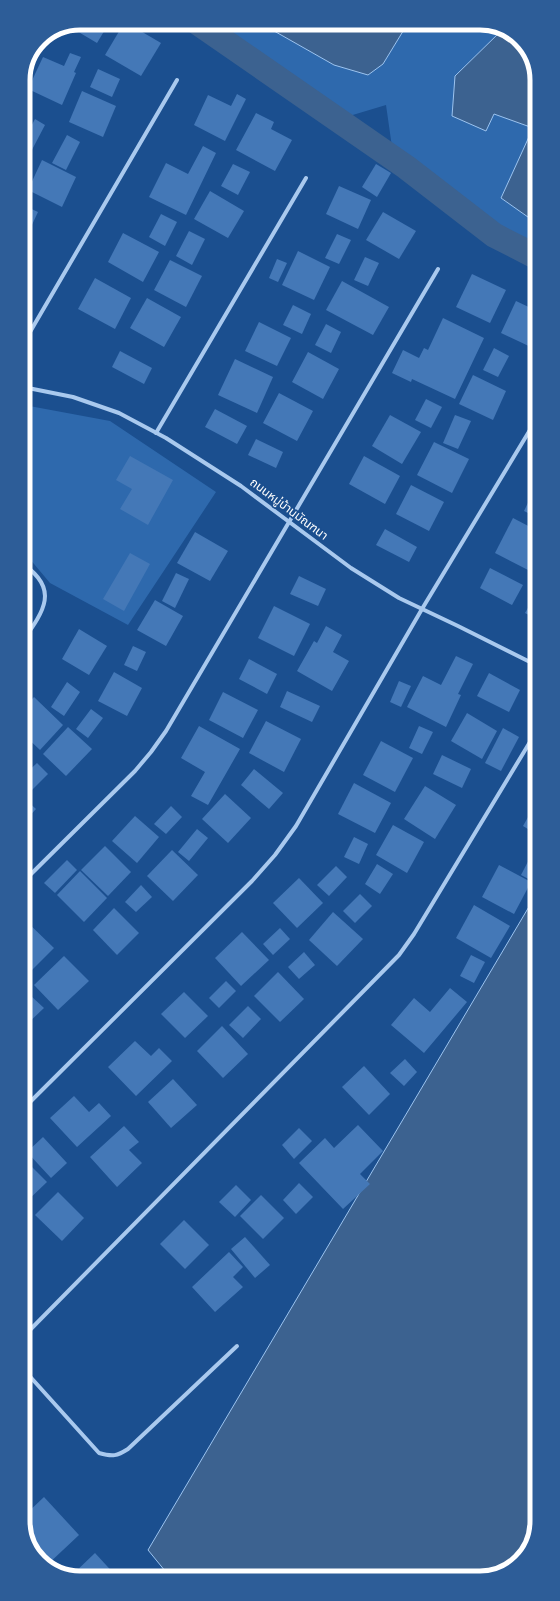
<svg xmlns="http://www.w3.org/2000/svg" width="560" height="1601" font-family="Roboto,'Noto Sans Thai',sans-serif">
	<style>
		.green { fill: #2e69ad }
		.water { fill: #3c6290; stroke: #9cc4f0 }
		.lines { fill: none; stroke-linecap: round; stroke-linejoin: round }
		.canal { stroke: #3c6290; stroke-width: 25 }
		.building { fill: #4478b7 }
		.street { stroke: #a9c9ee; stroke-width: 4 }
		.labels { text-anchor: middle; dominant-baseline: central; stroke-width: 3.5; stroke-linejoin: round; paint-order: stroke }
		.street-label { font-size: 12px; fill: #fff; stroke: #1b4f8f }
		.rim { fill: none; stroke: #fff; stroke-width: 5 }
	</style>
	<rect width="100%" height="100%" fill="#1b4f8f"/>
	<g class="green">
		<path d="M214,23h46l74,42 49,-1 25,-41h76l18,7 -47,46 31,54 8,-16 40,14 -33,70 34,24v26l-65,-39 -78,-62 -6,-42 -40,12 -121,-84z"/>
		<path d="M24,405l86,16 106,71 -88,133 -78,-42 -21,-25 -5,-4z"/>
	</g>
	<g class="water">
		<path d="M260,23h148l-25,41 -15,11 -34,-10z"/>
		<path d="M502,30l15,7 18,28v157l-34,-24 32,-70 -39,-14 -8,17 -34,-15 3,-40z"/>
		<path d="M536,896l1,625 -12,35 -30,20 -325,1 -22,-27 382,-645z"/>
	</g>
	<g class="lines">
		<path class="canal" d="M198,23l208,144 88,68 41,21"/>
	</g>
	<g class="building">
		<path d="M80,23h29l-12,20 -27,-16z"/>
		<path d="M124,23h3l34,20 -20,33 -36,-21z"/>
		<path d="M70,53l11,4 -7,15 2,1 -14,32 -34,-16 15,-32 21,9z"/>
		<path d="M98,69l22,10 -8,18 -22,-10z"/>
		<path d="M82,91l34,15 -13,31 -34,-15z"/>
		<path d="M237,94l9,5 -21,42 -31,-16 14,-30 23,11z"/>
		<path d="M256,113l18,9 -3,7 21,11 -17,31 -39,-21z"/>
		<path d="M35,119l10,6 -22,42v-28l1,1z"/>
		<path d="M67,135l13,7 -14,28 -14,-7z"/>
		<path d="M203,146l13,7 -30,62 -37,-18 17,-34 22,11z"/>
		<path d="M42,160l34,17 -14,30 -34,-17z"/>
		<path d="M233,164l17,8 -12,23 -17,-9z"/>
		<path d="M376,164l15,9 -14,24 -15,-10z"/>
		<path d="M339,186l32,14 -13,29 -32,-15z"/>
		<path d="M210,191l34,20 -16,27 -34,-19z"/>
		<path d="M23,205l15,7 -8,17 -7,-4z"/>
		<path d="M383,212l33,19 -17,28 -33,-19z"/>
		<path d="M161,214l16,8 -12,24 -16,-9z"/>
		<path d="M189,231l16,8 -13,26 -16,-9z"/>
		<path d="M123,233l36,19 -16,30 -35,-20z"/>
		<path d="M337,234l14,6 -12,24 -14,-6z"/>
		<path d="M23,240l8,4 -8,16z"/>
		<path d="M298,251l32,16 -16,33 -32,-15z"/>
		<path d="M365,257l14,6 -11,23 -14,-6z"/>
		<path d="M277,259l10,4 -9,19 -9,-4z"/>
		<path d="M170,260l32,16 -16,31 -32,-17z"/>
		<path d="M472,274l34,16 -16,33 -34,-16z"/>
		<path d="M95,278l36,20 -16,31 -37,-20z"/>
		<path d="M342,281l47,26 -16,28 -47,-25z"/>
		<path d="M147,298l34,19 -17,30 -34,-19z"/>
		<path d="M516,301l19,9v39l-34,-16z"/>
		<path d="M293,305l18,9 -9,20 -19,-9z"/>
		<path d="M443,318l41,20 -29,61 -43,-20 -1,3 -19,-9 11,-23 16,8 5,-10 4,2z"/>
		<path d="M259,322l32,16 -14,28 -32,-15z"/>
		<path d="M326,324l15,8 -10,21 -16,-8z"/>
		<path d="M494,348l15,8 -11,21 -15,-7z"/>
		<path d="M120,351l32,17 -8,16 -32,-17z"/>
		<path d="M308,352l31,17 -16,30 -31,-17z"/>
		<path d="M235,359l38,18 -16,36 -39,-18z"/>
		<path d="M473,375l33,16 -13,29 -34,-16z"/>
		<path d="M279,393l34,18 -16,30 -34,-18z"/>
		<path d="M426,399l16,8 -11,21 -16,-8z"/>
		<path d="M215,409l32,17 -10,18 -32,-17z"/>
		<path d="M390,415l31,17 -19,32 -30,-18z"/>
		<path d="M455,415l16,6 -13,28 -15,-6z"/>
		<path d="M256,439l27,13 -7,16 -28,-13z"/>
		<path d="M434,442l35,17 -17,34 -35,-18z"/>
		<path d="M130,456l43,24 -25,45 -28,-16 12,-20 -16,-9z"/>
		<path d="M364,456l36,20 -15,28 -36,-20z"/>
		<path d="M411,485l33,17 -15,29 -33,-17z"/>
		<path d="M536,486v31l-12,-6z"/>
		<path d="M513,518l23,12v29l-6,12 -35,-18z"/>
		<path d="M385,529l32,18 -8,15 -33,-17z"/>
		<path d="M195,532l33,19 -18,30 -33,-18z"/>
		<path d="M130,553l20,11 -26,47 -21,-12z"/>
		<path d="M490,568l33,17 -11,20 -32,-17z"/>
		<path d="M176,573l13,6 -14,29 -13,-7z"/>
		<path d="M299,576l27,13 -8,17 -28,-12z"/>
		<path d="M536,594v25l-11,-6z"/>
		<path d="M155,600l28,16 -17,30 -29,-16z"/>
		<path d="M274,606l36,18 -16,32 -36,-18z"/>
		<path d="M326,626l16,9 -9,17 16,9 -17,30 -35,-20 17,-30 3,2z"/>
		<path d="M79,629l28,17 -18,29 -27,-16z"/>
		<path d="M133,646l13,6 -9,19 -13,-6z"/>
		<path d="M456,656l17,8 -15,30 3,1 -15,32 -39,-20 16,-31 18,9z"/>
		<path d="M249,659l28,15 -10,20 -28,-15z"/>
		<path d="M114,672l28,16 -15,28 -29,-15z"/>
		<path d="M489,673l31,17 -11,22 -32,-16z"/>
		<path d="M399,681l12,5 -10,21 -11,-5z"/>
		<path d="M67,682l13,10 -16,24 -13,-9z"/>
		<path d="M287,691l33,15 -8,16 -32,-15z"/>
		<path d="M223,692l35,18 -15,28 -34,-18z"/>
		<path d="M34,697l29,28 -23,25 -16,-15v-27z"/>
		<path d="M91,709l12,9 -15,20 -12,-9z"/>
		<path d="M467,713l30,18 -15,28 -31,-18z"/>
		<path d="M266,721l35,18 -17,33 -35,-19z"/>
		<path d="M199,726l41,23 -32,56 -17,-9 14,-24 -24,-14z"/>
		<path d="M419,726l14,6 -11,22 -13,-6z"/>
		<path d="M68,727l24,22 -26,27 -23,-22z"/>
		<path d="M503,728l16,9 -18,34 -16,-8z"/>
		<path d="M381,741l32,17 -18,34 -32,-17z"/>
		<path d="M442,755l29,14 -9,19 -29,-14z"/>
		<path d="M37,763l11,11 -18,18 -6,-6v-11z"/>
		<path d="M254,769l29,24 -14,16 -28,-24z"/>
		<path d="M354,783l37,20 -16,30 -37,-19z"/>
		<path d="M425,786l31,19 -21,34 -31,-20z"/>
		<path d="M225,794l26,24 -23,25 -26,-24z"/>
		<path d="M24,798l12,11 -12,13z"/>
		<path d="M536,803v31l-13,-8z"/>
		<path d="M171,806l11,11 -16,17 -12,-10z"/>
		<path d="M135,816l24,21 -22,26 -25,-22z"/>
		<path d="M393,825l31,17 -17,31 -31,-18z"/>
		<path d="M197,829l11,9 -19,23 -11,-9z"/>
		<path d="M354,837l14,7 -9,20 -15,-7z"/>
		<path d="M105,846l26,26 -23,24 -27,-26z"/>
		<path d="M535,848l1,1v34l-15,-8z"/>
		<path d="M172,850l26,25 -25,26 -26,-25z"/>
		<path d="M67,860l10,10 -22,23 -11,-10z"/>
		<path d="M377,864l16,10 -13,20 -15,-10z"/>
		<path d="M499,865l32,17 -17,32 -32,-17z"/>
		<path d="M336,866l11,11 -18,19 -12,-11z"/>
		<path d="M80,871l27,27 -23,24 -27,-27z"/>
		<path d="M299,878l24,25 -26,25 -24,-25z"/>
		<path d="M141,885l11,12 -16,15 -11,-10z"/>
		<path d="M360,894l12,12 -17,17 -12,-12z"/>
		<path d="M474,905l36,21 -19,32 -35,-20z"/>
		<path d="M114,908l25,25 -22,22 -24,-25z"/>
		<path d="M333,912l30,27 -26,27 -28,-26z"/>
		<path d="M25,920l29,28 -25,25 -5,-4z"/>
		<path d="M280,928l10,11 -17,16 -10,-11z"/>
		<path d="M242,932l27,28 -28,26 -26,-28z"/>
		<path d="M304,952l11,13 -16,14 -11,-12z"/>
		<path d="M471,955l14,7 -11,21 -14,-7z"/>
		<path d="M64,956l25,25 -31,29 -24,-25z"/>
		<path d="M278,972l26,27 -24,23 -26,-26z"/>
		<path d="M226,981l10,10 -17,17 -10,-10z"/>
		<path d="M450,988l17,14 -43,51 -33,-28 23,-27 16,14z"/>
		<path d="M184,992l24,24 -23,22 -24,-24z"/>
		<path d="M31,996l13,12 -19,18 -1,-24z"/>
		<path d="M248,1006l13,13 -18,19 -14,-13z"/>
		<path d="M222,1026l26,28 -25,24 -26,-27z"/>
		<path d="M135,1041l16,15 8,-8 13,13 -36,35 -28,-29z"/>
		<path d="M405,1059l12,13 -13,14 -14,-13z"/>
		<path d="M364,1066l26,28 -21,21 -27,-28z"/>
		<path d="M173,1079l24,26 -26,23 -23,-26z"/>
		<path d="M74,1096l15,16 10,-9 12,13 -34,31 -27,-29z"/>
		<path d="M358,1125l25,26 -23,23 10,10 -27,25 -44,-46 26,-25 9,10z"/>
		<path d="M124,1126l15,16 -10,8 13,13 -25,24 -27,-30z"/>
		<path d="M299,1128l13,13 -18,18 -12,-14z"/>
		<path d="M43,1137l24,26 -16,15 -24,-26z"/>
		<path d="M24,1159l23,23 -23,22z"/>
		<path d="M299,1183l14,14 -17,17 -13,-14z"/>
		<path d="M236,1185l15,15 -16,17 -16,-15z"/>
		<path d="M58,1192l26,26 -22,23 -27,-26z"/>
		<path d="M261,1195l23,23 -21,21 -23,-23z"/>
		<path d="M184,1220l25,25 -24,24 -25,-25z"/>
		<path d="M245,1237l25,28 -15,13 -24,-29z"/>
		<path d="M229,1252l14,15 -10,10 10,10 -28,25 -23,-25z"/>
		<path d="M44,1497l35,38 -33,31 -3,-2 -18,-28v-21z"/>
		<path d="M95,1553l23,25h-42l-5,-2z"/>
	</g>
	<g class="lines">
		<g class="street">
			<path d="M23,344l154,-264"/>
			<path d="M23,387l50,10 46,16 47,25 75,48 110,82 48,30 59,28 78,39"/>
			<path d="M156,433l150,-255"/>
			<path d="M24,565c35,24 20,46 0,74"/>
			<path d="M24,881l111,-110 16,-19 15,-21 272,-462"/>
			<path d="M24,1108l228,-227 23,-26 21,-29 126,-217 114,-189"/>
			<path d="M25,1335l374,-380 15,-21 122,-202"/>
			<path d="M25,1371l74,82c14,4 18,3 29,-4l109,-103"/>
		</g>
	</g>
	<g class="labels">
		<g class="street-label">
			<text transform="translate(289 509) rotate(37)">ถนนหมู่บ้านมัณฑนา</text>
		</g>
	</g>
	<path d="M0 0H560V1601H0ZM80 30H480A50 50 0 0 1 530 80V1521A50 50 0 0 1 480 1571H80A50 50 0 0 1 30 1521V80A50 50 0 0 1 80 30Z" fill="#2d5d98" fill-rule="evenodd"/>
	<path class="rim" d="M80 30H480A50 50 0 0 1 530 80V1521A50 50 0 0 1 480 1571H80A50 50 0 0 1 30 1521V80A50 50 0 0 1 80 30Z"/>
</svg>
